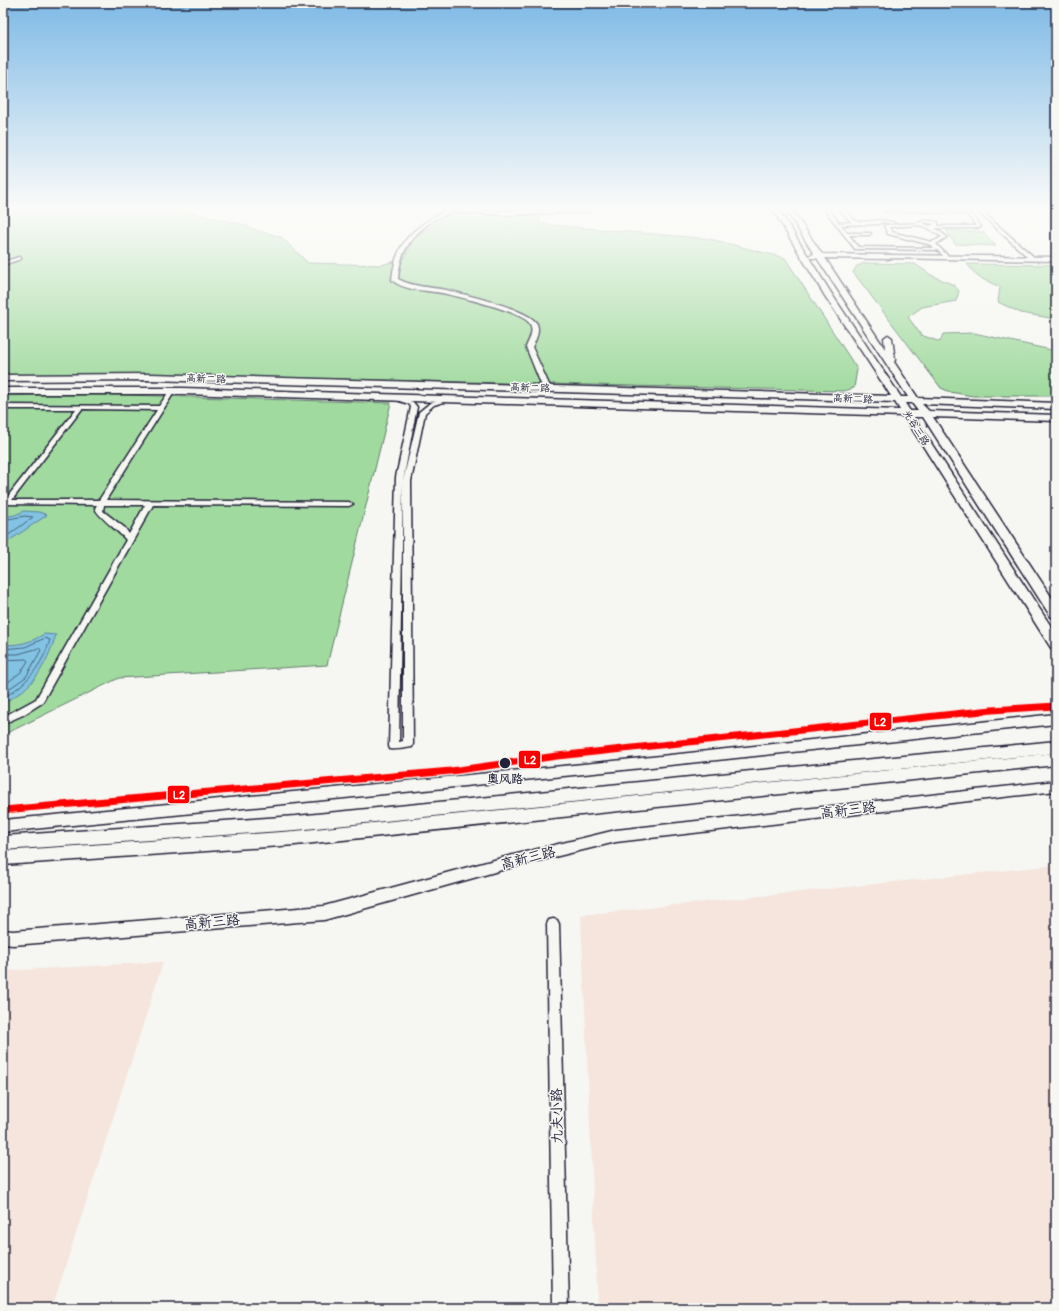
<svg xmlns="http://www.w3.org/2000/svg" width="1059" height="1311" font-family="Pangolin,'LXGW WenKai TC',sans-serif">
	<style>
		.built { fill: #f5e5dc }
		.green { fill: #a1da9f; stroke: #627e6d }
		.water { fill: #82c2e3; stroke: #5c82a0 }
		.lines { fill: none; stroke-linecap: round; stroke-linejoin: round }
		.shore { stroke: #48627e; stroke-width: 1 }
		.minor-casing { stroke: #22223b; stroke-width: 3 }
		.tertiary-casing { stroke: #22223b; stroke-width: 3 }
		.secondary-casing { stroke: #22223b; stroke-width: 3 }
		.primary-casing { stroke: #22223b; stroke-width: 3 }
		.trunk-casing { stroke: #22223b; stroke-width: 3 }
		.minor { fill: #f6f6f2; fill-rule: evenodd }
		.tertiary { fill: #f6f6f2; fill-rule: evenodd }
		.secondary { fill: #f6f6f2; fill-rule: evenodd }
		.primary { fill: #f6f6f2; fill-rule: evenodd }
		.trunk { fill: #f6f6f2; fill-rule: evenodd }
		.tram-1-casing { stroke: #f6f6f2; stroke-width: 10 }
		.tram-1 { stroke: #f00; stroke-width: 7 }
		.stop-dot { fill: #22223b; stroke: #f6f6f2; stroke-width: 1.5 }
		.labels { text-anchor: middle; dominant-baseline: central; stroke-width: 3; stroke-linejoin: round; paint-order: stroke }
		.far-street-label { font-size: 10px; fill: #22223b; stroke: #f6f6f2 }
		.stop-label { font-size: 12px; font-weight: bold; fill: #22223b; stroke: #f6f6f2 }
		.near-street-label { font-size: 14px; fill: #22223b; stroke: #f6f6f2 }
		.line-badge { stroke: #f6f6f2; stroke-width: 1.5 }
		.badge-label { font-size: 11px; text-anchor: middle; font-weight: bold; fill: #fff }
	</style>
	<rect width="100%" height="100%" fill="#f6f6f2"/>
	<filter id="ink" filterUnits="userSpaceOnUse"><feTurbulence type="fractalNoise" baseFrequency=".025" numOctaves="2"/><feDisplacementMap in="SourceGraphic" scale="8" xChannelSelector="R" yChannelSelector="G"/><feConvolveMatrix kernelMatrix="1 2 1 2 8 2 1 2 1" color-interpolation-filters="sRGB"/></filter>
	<g filter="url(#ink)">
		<g class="built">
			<path d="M1056,865v443h-458l-17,-393z"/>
			<path d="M163,962l-111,346h-49v-337z"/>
		</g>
		<g class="green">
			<path d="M3,210h160l24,2 58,13 7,4 29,8 27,26 73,2 23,-6 11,-22 38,-25 86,4 1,8 170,15 75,19 72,111 -3,19 -10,3 -715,-17 -126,2z"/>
			<path d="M946,230l37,2 13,14 -41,-2z"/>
			<path d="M865,263l50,1 16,11 23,10 5,6 -3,10 -34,6 -14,10 13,18 19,7 3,-8 31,-1 82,18v45h-83l-23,-4 -9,-4 -88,-116 4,-6z"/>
			<path d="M967,264l89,1v54l-35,-6 -23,-11 2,-15 -22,-10z"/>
			<path d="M41,395h84l266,8 -64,262 -208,13 -116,57v-339z"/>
		</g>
		<g class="water">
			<path d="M24,511l15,1 8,3 -44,30v-28l12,-2z"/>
			<path d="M44,634l12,1c-11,32 -21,52 -53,68v-58c16,0 27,-2 41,-11z"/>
		</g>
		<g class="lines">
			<g class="shore">
				<path d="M3,520l22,-4 8,1 -30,22"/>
				<path d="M3,649l22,-2 20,-9 5,2c-8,26 -23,44 -47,58"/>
				<path d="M3,654h15l21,-6 2,2 -15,27 -23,16"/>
				<path d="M3,660l23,-1 2,2 -7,11 -18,14"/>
			</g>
			<g class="minor-casing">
				<g id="minor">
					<path d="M825,210h4l10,13 13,-1 -13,-12h4l14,12c11,0 27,-4 37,1l-2,1 -9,-2 -5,2 -37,1 6,8h24l-2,2h-20l9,12 76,1 -3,-3 -43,-11 -4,-8 2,-1 32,-2 7,-3 13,2v4h38l-8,-11 -7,-2 -76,-2 -2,-1 78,1 9,2 11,14 -2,1h-44l12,9 -11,7 13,13v2h-2l-10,-9 -82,-1zM925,222l9,2 -4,2 -8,-3zM919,225l9,3 14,9 -10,5 -40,-10 -3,-5z"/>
					<path d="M976,210h4l55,48v2h-4z"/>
					<path d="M19,257l2,1v1l-18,6v-3z"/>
					<path d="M170,390l5,1 -69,109 243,2 4,2 -4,2 -196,-1 -111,198 -19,12 -20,9v-7l33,-18 90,-159c-7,-9 -29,-24 -31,-32l2,-3 -94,-1v-4h2l71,-91h-73v-4l156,1zM82,409l75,1 -58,90h-87zM104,505h41l-16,29 -4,-6 -22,-17z"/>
					<path d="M395,396l18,6 4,5 -14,74 16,-69 11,-9 20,-6 3,2 -19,6 -9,8 -14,68 2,263 -1,3c-7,1 -15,3 -22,2l-1,-3 7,-269 15,-70 -2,-3 -16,-5 -1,-1zM403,482v259l-4,1z"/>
					<path d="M553,919l4,1 2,4 10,384h-16l-6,-384 2,-4z"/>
				</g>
			</g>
			<g class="tertiary-casing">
				<g id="tertiary">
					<path d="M446,210h6c-6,5 -13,7 -20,11 -22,16 -32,31 -34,58 15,8 32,8 48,11 17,4 84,19 91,34 3,7 -1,16 -5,23l19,42 -1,2h-3l-4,-2 -17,-42c3,-7 8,-16 4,-23 -6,-12 -73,-28 -88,-31 -16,-3 -38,-2 -50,-13 4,-39 21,-52 54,-70z"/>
					<path d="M456,210l51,1 84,-1 -3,2 -81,3 -49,-3z"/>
					<path d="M889,255l167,2v4l-169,-3 -1,-1z"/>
				</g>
			</g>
			<g class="secondary-casing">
				<g id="secondary">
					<path d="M1056,714v10l-452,48 -601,60v-12l601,-58z"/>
					<path d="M1056,781v10l-440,51 -107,26 -185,52 -311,25 -10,-1v-14l10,1 311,-25 185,-50 107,-26z"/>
				</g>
			</g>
			<g class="primary-casing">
				<path id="primary" d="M773,210h6l54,86 68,101h7l-91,-139h-8l-1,-2 6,-2 -28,-44h6l30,44 70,1 1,2 -4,2 -64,-1 60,91 -1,-11 4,-3 4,3 3,22 -1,2 24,36 138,5v6l-134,-5 7,7 127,4v6l-123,-4 123,187v14l-5,-1 -2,-3 -126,-197h-9l142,217v15l-5,-1 -147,-232 -721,-22h-180v-6h180l717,22 -5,-8 -63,-2 -681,-20 -148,1v-6l148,-1 740,22 -66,-100zM905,403h7l6,8h-8z"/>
			</g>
			<g class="trunk-casing">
				<g id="trunk">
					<path d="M1056,741v12l-760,77 -293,20v-14l293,-20z"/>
					<path d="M1056,753v12l-761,80 -292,20v-14l292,-20z"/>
				</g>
			</g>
			<use href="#minor" class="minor"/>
			<use href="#tertiary" class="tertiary"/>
			<use href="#secondary" class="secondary"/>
			<use href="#primary" class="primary"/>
			<use href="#trunk" class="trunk"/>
			<g class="tram-1-casing">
				<path id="tram-1" d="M3,810l448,-39 106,-15 435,-46 64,-4"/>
			</g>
			<use href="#tram-1" class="tram-1"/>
		</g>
	</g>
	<linearGradient id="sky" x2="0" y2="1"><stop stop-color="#7fbae6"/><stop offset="0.53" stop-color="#fbfbf9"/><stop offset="1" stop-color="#fbfbf9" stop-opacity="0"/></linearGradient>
	<rect width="1059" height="393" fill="url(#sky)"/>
	<circle class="stop-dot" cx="505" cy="763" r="6"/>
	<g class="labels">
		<g class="far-street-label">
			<text transform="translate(206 379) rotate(2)">高新二路</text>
			<text transform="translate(530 388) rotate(2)">高新二路</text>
			<text transform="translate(853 399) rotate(3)">高新二路</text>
			<text transform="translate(916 428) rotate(58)">光谷三路</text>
		</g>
		<g class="stop-label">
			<text x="505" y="779">奥风路</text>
		</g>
		<g class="near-street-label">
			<text transform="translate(848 810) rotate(-7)">高新三路</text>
			<text transform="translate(528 858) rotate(-14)">高新三路</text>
			<text transform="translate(212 922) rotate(-5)">高新三路</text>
			<text transform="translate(557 1116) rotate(-91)">九夫小路</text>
		</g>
	</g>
	<g class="line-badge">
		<rect x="869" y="712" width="23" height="19" rx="4" fill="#f00"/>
		<rect x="518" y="750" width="23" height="19" rx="4" fill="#f00"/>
		<rect x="167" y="785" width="23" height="19" rx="4" fill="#f00"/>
	</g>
	<g class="badge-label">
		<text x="880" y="726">L2</text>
		<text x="530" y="764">L2</text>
		<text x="179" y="799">L2</text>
	</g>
	<rect width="1059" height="1311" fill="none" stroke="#f6f6f2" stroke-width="16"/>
	<rect x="8" y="8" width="1043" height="1295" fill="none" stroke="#22223b" stroke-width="1.5" filter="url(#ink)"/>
</svg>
